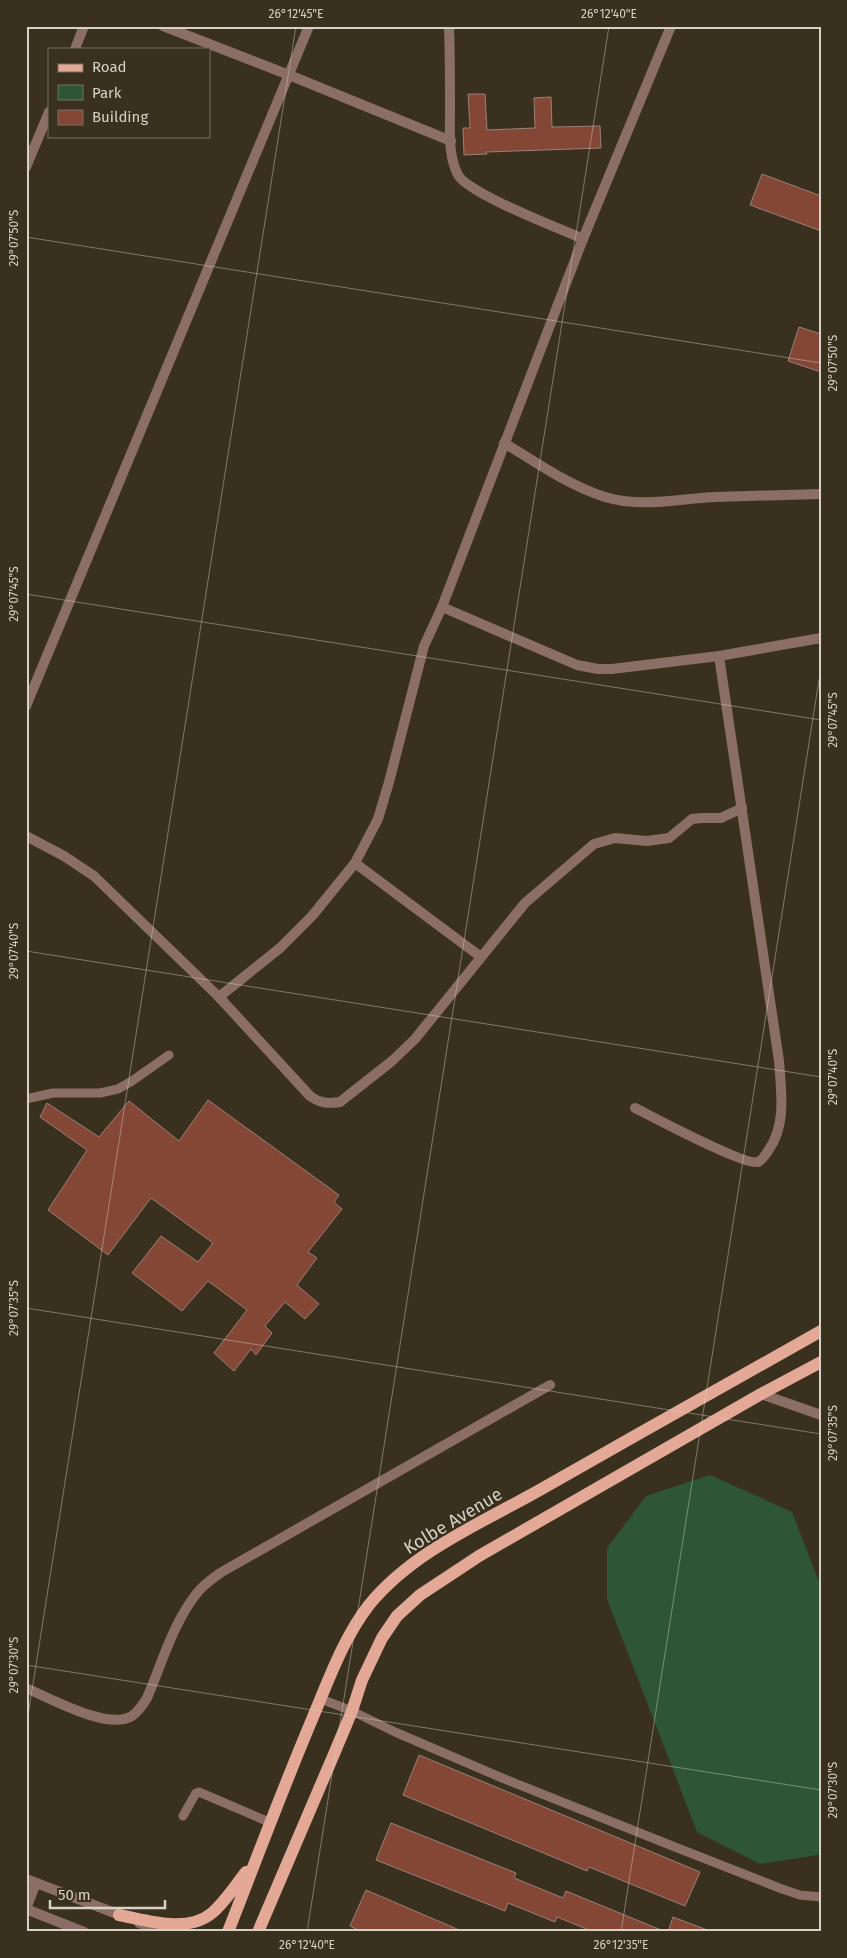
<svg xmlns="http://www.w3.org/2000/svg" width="847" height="1958" font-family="'Fira Sans',sans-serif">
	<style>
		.green { fill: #2d5536 }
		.building { fill: #844735; stroke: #998079 }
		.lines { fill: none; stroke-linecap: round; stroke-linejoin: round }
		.service { stroke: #8b6e65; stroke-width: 9 }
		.minor { stroke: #8b6e65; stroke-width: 10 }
		.tertiary { stroke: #8b6e65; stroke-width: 10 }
		.primary { stroke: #e4a996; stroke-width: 12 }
		.ticks { fill: none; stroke: #d7d2c7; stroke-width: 1; stroke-opacity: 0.45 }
		.labels { text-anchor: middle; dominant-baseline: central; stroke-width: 4; stroke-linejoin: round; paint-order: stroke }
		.street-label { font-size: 18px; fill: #d7d2c7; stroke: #39301e }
		.neatline { fill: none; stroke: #d7d2c7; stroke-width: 2 }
		.ticks-label { font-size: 12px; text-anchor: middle; fill: #d7d2c7 }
	</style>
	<rect width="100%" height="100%" fill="#39301e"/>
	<path class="green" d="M710,1475l82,37 29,75v266l-4,2 -57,9 -63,-32 -90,-233v-51l39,-52z"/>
	<g class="building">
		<path d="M468,94h17l2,36 48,-2 -1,-30 17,-1 1,30 48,-1 1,22 -115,4 1,2 -23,1 -1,-27h7z"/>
		<path d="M762,174l59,22v35l-71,-26z"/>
		<path d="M799,327l22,7v38l-33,-11z"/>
		<path d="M208,1100l131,95 -5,7 8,7 -34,43 9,6 -20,27 22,19 -14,15 -20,-17 -20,24 7,7 -16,22 -5,-6 -17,22 -20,-18 33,-43 -39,-29 -26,30 -50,-38 29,-37 37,26 15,-19 -62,-45 -43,57 -60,-45 39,-60 -47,-33 7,-14 52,34 30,-36 50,40z"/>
		<path d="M419,1755l281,117 -15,34 -96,-39 -2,4 -184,-76z"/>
		<path d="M391,1823l125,50 -2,5 49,20 3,-7 100,41h-72l-37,-15 -2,5 -47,-19 -3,8 -129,-51z"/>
		<path d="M366,1890l98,42h-102l-12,-6z"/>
		<path d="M673,1917l37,14 -1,1h-41z"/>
	</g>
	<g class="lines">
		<g class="service">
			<path d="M26,1099l27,-6h47l18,-4 14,-8 37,-26"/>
			<path d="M321,1699l31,12 43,21 107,46 173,69 107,42 18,6 21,2"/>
			<path d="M183,1816l13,-23 3,-1 70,30"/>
		</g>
		<g class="minor">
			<path d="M163,26l126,49 162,66"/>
			<path d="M449,26c1,28 1,57 1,85 0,20 -2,45 8,64 11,19 101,53 125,64"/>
			<path d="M75,49l9,-23"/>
			<path d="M26,167l23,-55"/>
			<path d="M504,443c32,19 65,43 101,54 37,11 72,2 109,0 36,-1 71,-2 107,-3"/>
			<path d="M442,607l135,58 21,4h14l107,-13 102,-18"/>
			<path d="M26,706l283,-680"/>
			<path d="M26,836l38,20 30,20 125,121 91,99c10,7 17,8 30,6l52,-41 23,-22 110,-136 69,-59 21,-6 32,3 22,-3 23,-19 10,-1h19l21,-10"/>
			<path d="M355,863l126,94"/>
			<path d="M219,997l61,-49 32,-32 43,-53 23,-44 11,-37 35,-136 18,-39 141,-368 88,-213"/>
			<path d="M635,1108c18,9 110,58 123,54 5,-2 7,-7 10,-11 19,-26 13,-60 11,-90l-60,-405"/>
			<path d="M761,1394l60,21"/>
			<path d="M26,1688c24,10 82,43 106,28 7,-5 11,-12 15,-18 15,-35 26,-75 50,-105 6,-8 15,-14 23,-20l330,-188"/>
		</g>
		<g class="tertiary">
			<path d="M26,1879l99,38"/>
			<path d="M26,1909l58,23"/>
			<path d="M26,1909l10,-26"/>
			<path d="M139,1923l21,9"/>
		</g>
		<g class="primary">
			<path d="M119,1915c27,5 68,19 93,-2 13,-11 23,-27 34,-41"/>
			<path d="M228,1932c28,-72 55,-144 85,-215 16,-38 31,-80 56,-112 45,-55 115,-83 176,-118 92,-52 184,-105 276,-156"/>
			<path d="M258,1932l76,-178 18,-43 10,-31 20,-42 15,-22 23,-21 59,-39 282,-162 60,-32"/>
		</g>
	</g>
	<path class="ticks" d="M26,237l795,126M26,594l795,126M26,951l795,126M26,1308l795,126M26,1665l795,125M26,1728l270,-1702M307,1932l302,-1906M621,1932l200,-1265"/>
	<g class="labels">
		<g class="street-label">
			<text transform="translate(453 1521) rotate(-31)">Kolbe Avenue</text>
		</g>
	</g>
	<rect width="847" height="1958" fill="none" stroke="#39301e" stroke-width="55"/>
	<rect x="48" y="48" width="162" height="90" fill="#39301e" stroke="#787162"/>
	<rect x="58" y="64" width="25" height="8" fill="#e4a996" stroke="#787162"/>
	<text x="92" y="72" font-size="15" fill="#d7d2c7">Road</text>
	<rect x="58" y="85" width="25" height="15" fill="#2d5536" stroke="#787162"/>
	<text x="92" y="98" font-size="15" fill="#d7d2c7">Park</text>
	<rect x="58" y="110" width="25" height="15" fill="#844735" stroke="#787162"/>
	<text x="92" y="122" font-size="15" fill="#d7d2c7">Building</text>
	<path d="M50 1900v8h115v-8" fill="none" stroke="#d7d2c7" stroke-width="2.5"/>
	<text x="58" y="1900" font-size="15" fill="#d7d2c7" stroke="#39301e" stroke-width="4" paint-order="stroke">50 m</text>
	<rect x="28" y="28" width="792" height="1902" class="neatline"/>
	<g class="ticks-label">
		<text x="296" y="18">26°12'45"E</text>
		<text x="609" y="18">26°12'40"E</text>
		<text transform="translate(14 238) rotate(-90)" y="4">29°07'50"S</text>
		<text transform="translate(833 363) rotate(-90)" y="4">29°07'50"S</text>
		<text transform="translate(14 594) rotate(-90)" y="4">29°07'45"S</text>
		<text transform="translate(833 720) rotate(-90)" y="4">29°07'45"S</text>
		<text transform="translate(14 951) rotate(-90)" y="4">29°07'40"S</text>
		<text transform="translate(833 1077) rotate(-90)" y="4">29°07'40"S</text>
		<text transform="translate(14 1308) rotate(-90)" y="4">29°07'35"S</text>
		<text transform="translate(833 1433) rotate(-90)" y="4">29°07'35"S</text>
		<text transform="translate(14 1665) rotate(-90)" y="4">29°07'30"S</text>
		<text transform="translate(833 1790) rotate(-90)" y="4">29°07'30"S</text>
		<text x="307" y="1949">26°12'40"E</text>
		<text x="621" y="1949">26°12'35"E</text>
	</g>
</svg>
